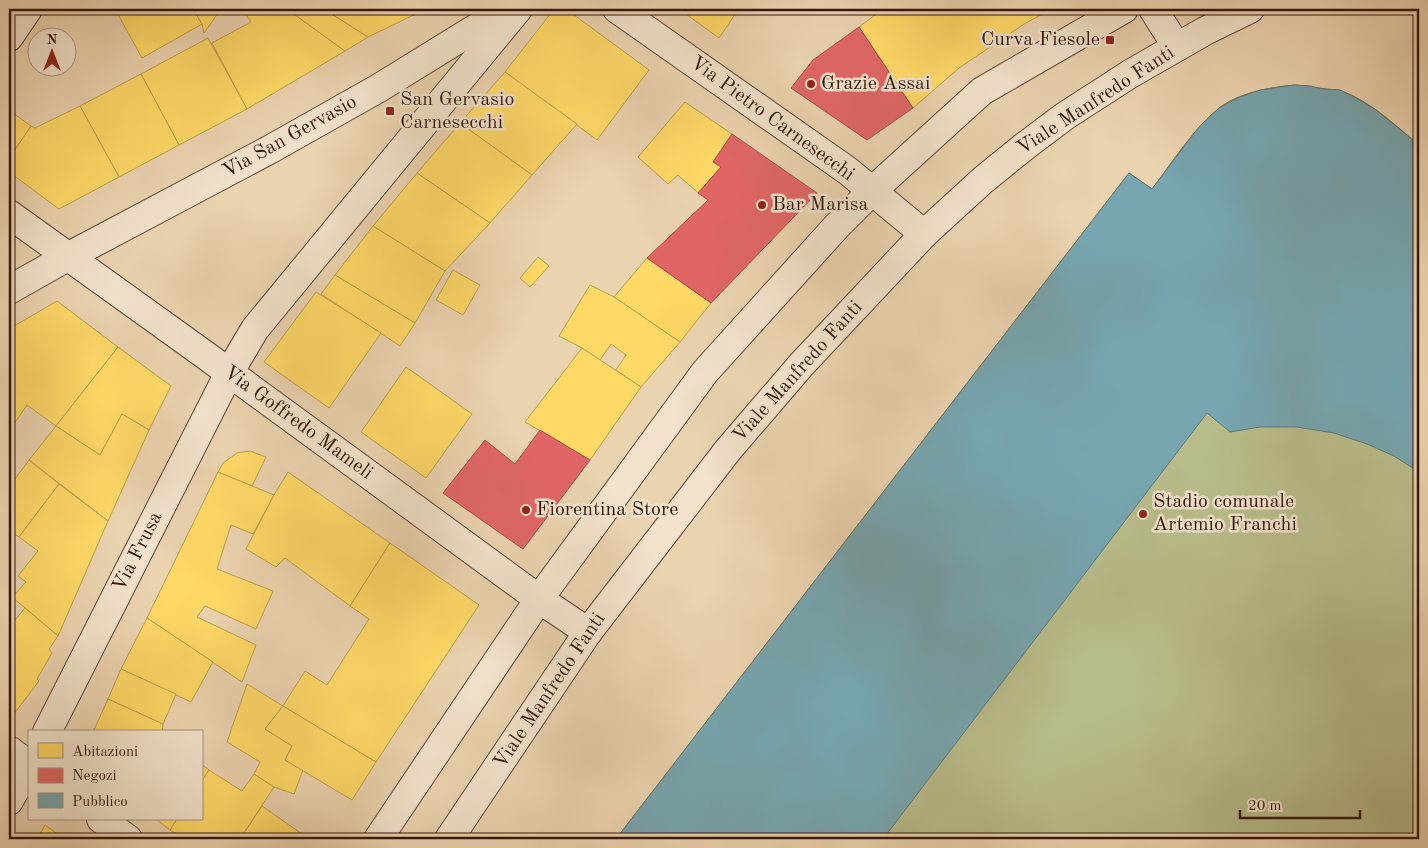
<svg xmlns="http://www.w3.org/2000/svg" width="1428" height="848" font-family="'Old Standard TT',serif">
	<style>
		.green { fill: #b8bc8a; stroke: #766a4b }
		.homes { fill: #ffd966; stroke: #c29f4b }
		.shops { fill: #e06666; stroke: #ac4e4b }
		.public { fill: #76a5af; stroke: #627a7e }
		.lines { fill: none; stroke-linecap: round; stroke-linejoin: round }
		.minor-casing { stroke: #624635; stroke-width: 30 }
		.minor { stroke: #f2e2cb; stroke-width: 28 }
		.poi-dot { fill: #8f2418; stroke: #f2e2cb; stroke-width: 2 }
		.labels { text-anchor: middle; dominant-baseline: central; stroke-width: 5; stroke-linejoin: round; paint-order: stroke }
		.poi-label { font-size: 20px; fill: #34170c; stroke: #f2e2cb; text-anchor: start }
		.street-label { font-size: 20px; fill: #34170c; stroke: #f2e2cb }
	</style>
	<rect width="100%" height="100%" fill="#ebd3af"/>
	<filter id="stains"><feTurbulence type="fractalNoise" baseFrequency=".004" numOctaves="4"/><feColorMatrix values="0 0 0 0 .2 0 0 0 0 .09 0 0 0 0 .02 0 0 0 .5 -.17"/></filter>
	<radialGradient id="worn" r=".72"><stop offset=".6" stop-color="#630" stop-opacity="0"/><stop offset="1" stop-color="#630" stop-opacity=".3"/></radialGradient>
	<path class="green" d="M1295,85c11,1 21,3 31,4 5,1 11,0 16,2 29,11 53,34 77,54v694h-803l513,-666 23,16c19,-25 42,-61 66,-80 19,-16 53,-22 77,-24z"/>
	<g class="homes">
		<path d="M115,9h78l9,15 -60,34z"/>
		<path d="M193,9h28l-17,24 -2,-9z"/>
		<path d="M242,9h45l58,42 -98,58 -35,-66 39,-21z"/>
		<path d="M287,9h37l44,28 -23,14z"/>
		<path d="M324,9h102l-58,28z"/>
		<path d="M554,9h12l83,61 -52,70 -92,-68z"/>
		<path d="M679,9h61l-2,1 -19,28z"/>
		<path d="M883,9h169l-28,15 -65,44 -46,40 -54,-81z"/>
		<path d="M208,38l39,71 -68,36 -38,-71z"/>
		<path d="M505,72l72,52 -45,51 -72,-52z"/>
		<path d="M141,74l38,71 -60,32 -39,-71z"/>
		<path d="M685,102l47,32 -19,28 8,5 -23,26 -20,-18 -10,9 -30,-27z"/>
		<path d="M80,106l39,71 -60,32 -50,-37v-14l22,-32 4,2z"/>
		<path d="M9,110l22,16 -22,32z"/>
		<path d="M460,123l72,52 -42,48 -73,-50z"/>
		<path d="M417,173l73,50 -45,48 -72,-45z"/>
		<path d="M1129,173l110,84 -442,582h-181z"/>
		<path d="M373,226l72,45 -30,52 -80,-48z"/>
		<path d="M538,257l11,9 -19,21 -10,-9z"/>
		<path d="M647,258l64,45 -31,39 -66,-45z"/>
		<path d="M453,270l27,15 -17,30 -27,-15z"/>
		<path d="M335,275l80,48 -15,23 -79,-52z"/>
		<path d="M590,285l24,12 66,45 -39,45 -25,-17 10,-15 -15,-11 -11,16 -18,-12 -23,-12z"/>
		<path d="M316,292l65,41 -52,75 -65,-46z"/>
		<path d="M57,301l61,46 -62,79 -29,-21 -13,19 -5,-5v-90z"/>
		<path d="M118,347l53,39 -22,44 -27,-16 -22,41 -44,-29z"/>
		<path d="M582,348l59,39 -51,73 -65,-38z"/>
		<path d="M406,367l66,47 -46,64 -65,-46z"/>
		<path d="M122,414l27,16 -41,91 -79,-61 27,-34 44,29z"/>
		<path d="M250,451l16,6 -14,29 -34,-14 5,-9 14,-10z"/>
		<path d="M29,460l30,24 -40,53 -10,-7v-43z"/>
		<path d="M218,472l56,23 -21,39 -22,-9 -14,44 56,22 -17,38 -51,-23 -8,11 59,28 -14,37 -95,-64z"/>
		<path d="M288,472l102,71 -40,63 -65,-48 -9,9 -30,-18 28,-54z"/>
		<path d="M59,484l49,37 -50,115 -46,-39 14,-15 -8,-6 20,-25 -19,-14z"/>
		<path d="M390,543l89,62 -103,157 -93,-56 22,-35 22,14 42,-66 -19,-13z"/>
		<path d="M25,608l33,28 -9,13 3,4 -15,26 2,2 -25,33 -5,-5v-82z"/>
		<path d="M147,618l66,44 -22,40 -70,-33z"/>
		<path d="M121,669l55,25 -13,30 -55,-25z"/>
		<path d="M247,684l36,22 -18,23 27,17 -7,14 18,10 -9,24 -20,-7 -20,-13 6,-12 -33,-20z"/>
		<path d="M108,699l55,25 -1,8h-69z"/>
		<path d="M283,706l93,56 -24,38 -67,-40 7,-14 -27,-17z"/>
		<path d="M201,764l8,6 -8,12z"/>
		<path d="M209,770l33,21 12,-17 20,13 -34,52h-55l-15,-9 7,-11h24v-37z"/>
		<path d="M262,806l47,33h-69z"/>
		<path d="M156,819h21l-7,11z"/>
		<path d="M45,825l20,14h-28z"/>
	</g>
	<g class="shops">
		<path d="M859,27l54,81 -46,32 -76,-52 22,-28z"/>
		<path d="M732,134l85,59 -106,110 -64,-45 61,-58 -10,-7 23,-26 -8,-5z"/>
		<path d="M540,430l50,30 -67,89 -80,-56 42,-53 30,24z"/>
	</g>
	<path class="public" d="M1295,85l15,1 14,3 16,1 16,8 20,12 43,35v327l-25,-16 -27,-12 -33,-11 -37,-6h-37l-30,5 -23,-19 -324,426h-267l513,-666 23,16 47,-62 20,-19 21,-11 20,-7z"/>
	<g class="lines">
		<g class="minor-casing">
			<g id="minor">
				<path d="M617,9l231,162 76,63"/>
				<path d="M1153,9l24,38"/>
				<path d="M9,37l19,-28"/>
				<path d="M9,214l192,138 338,247 49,33"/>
				<path d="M9,290l60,-34 200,-106 110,-62 128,-79"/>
				<path d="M47,732l182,-359 26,-44 263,-320"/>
				<path d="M9,750l20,15"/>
				<path d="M9,801l20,-36"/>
				<path d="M101,819l27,20"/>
				<path d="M378,839l161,-240 166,-227 132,-146 35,-35 110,-100 142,-82"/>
				<path d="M449,839l139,-207 140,-182 73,-85 123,-131 59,-54 42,-34 40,-30 65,-42 75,-43 45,-22"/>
			</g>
		</g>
		<use href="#minor" class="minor"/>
	</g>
	<g class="poi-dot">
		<rect x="1105" y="35" width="10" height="10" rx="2.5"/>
		<circle cx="811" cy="84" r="5"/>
		<rect x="385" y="106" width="10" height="10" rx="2.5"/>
		<circle cx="762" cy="205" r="5"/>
		<circle cx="526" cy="510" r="5"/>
		<circle cx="1143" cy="514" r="5"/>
	</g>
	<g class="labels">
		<g class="poi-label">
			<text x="1100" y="40" text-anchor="end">Curva Fiesole</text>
			<text x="821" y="84">Grazie Assai</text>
			<text x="400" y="100">San Gervasio<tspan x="400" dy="23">Carnesecchi</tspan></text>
			<text x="772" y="205">Bar Marisa</text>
			<text x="1153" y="502">Stadio comunale<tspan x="1153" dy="23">Artemio Franchi</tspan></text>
			<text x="536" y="510">Fiorentina Store</text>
		</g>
		<g class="street-label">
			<text transform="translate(1096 101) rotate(-33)">Viale Manfredo Fanti</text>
			<text transform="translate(772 119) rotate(36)">Via Pietro Carnesecchi</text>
			<text transform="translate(290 137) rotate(-29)">Via San Gervasio</text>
			<text transform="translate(798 372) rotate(-48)">Viale Manfredo Fanti</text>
			<text transform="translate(298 423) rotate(36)">Via Goffredo Mameli</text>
			<text transform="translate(138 552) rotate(-63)">Via Frusa</text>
			<text transform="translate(550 691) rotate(-56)">Viale Manfredo Fanti</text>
		</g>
	</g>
	<rect width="1428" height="848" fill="none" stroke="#ebd3af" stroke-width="30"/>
	<rect x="10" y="10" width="1408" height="828" fill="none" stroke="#34170c" stroke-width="2.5"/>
	<rect x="15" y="15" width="1398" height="818" fill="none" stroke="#34170c"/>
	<rect x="28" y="730" width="175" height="90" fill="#f2e2cb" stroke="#a6917f"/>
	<rect x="38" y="743" width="25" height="15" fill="#ffd966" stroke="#a6917f"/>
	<text x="72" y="756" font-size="15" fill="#34170c">Abitazioni</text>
	<rect x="38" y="768" width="25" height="15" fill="#e06666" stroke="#a6917f"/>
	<text x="72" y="780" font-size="15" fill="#34170c">Negozi</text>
	<rect x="38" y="793" width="25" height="15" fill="#76a5af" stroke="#a6917f"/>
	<text x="72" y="806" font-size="15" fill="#34170c">Pubblico</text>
	<g transform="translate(52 52)"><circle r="24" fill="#f2e2cb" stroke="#a6917f"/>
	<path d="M0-4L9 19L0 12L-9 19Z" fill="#8f2418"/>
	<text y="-8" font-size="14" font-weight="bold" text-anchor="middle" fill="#34170c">N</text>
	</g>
	<path d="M1240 810v8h120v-8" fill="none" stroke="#34170c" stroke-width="2.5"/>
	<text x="1248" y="810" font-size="15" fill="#34170c" stroke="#f2e2cb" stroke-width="4" paint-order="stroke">20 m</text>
	<rect width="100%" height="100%" filter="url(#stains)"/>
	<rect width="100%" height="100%" fill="url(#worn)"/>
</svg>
